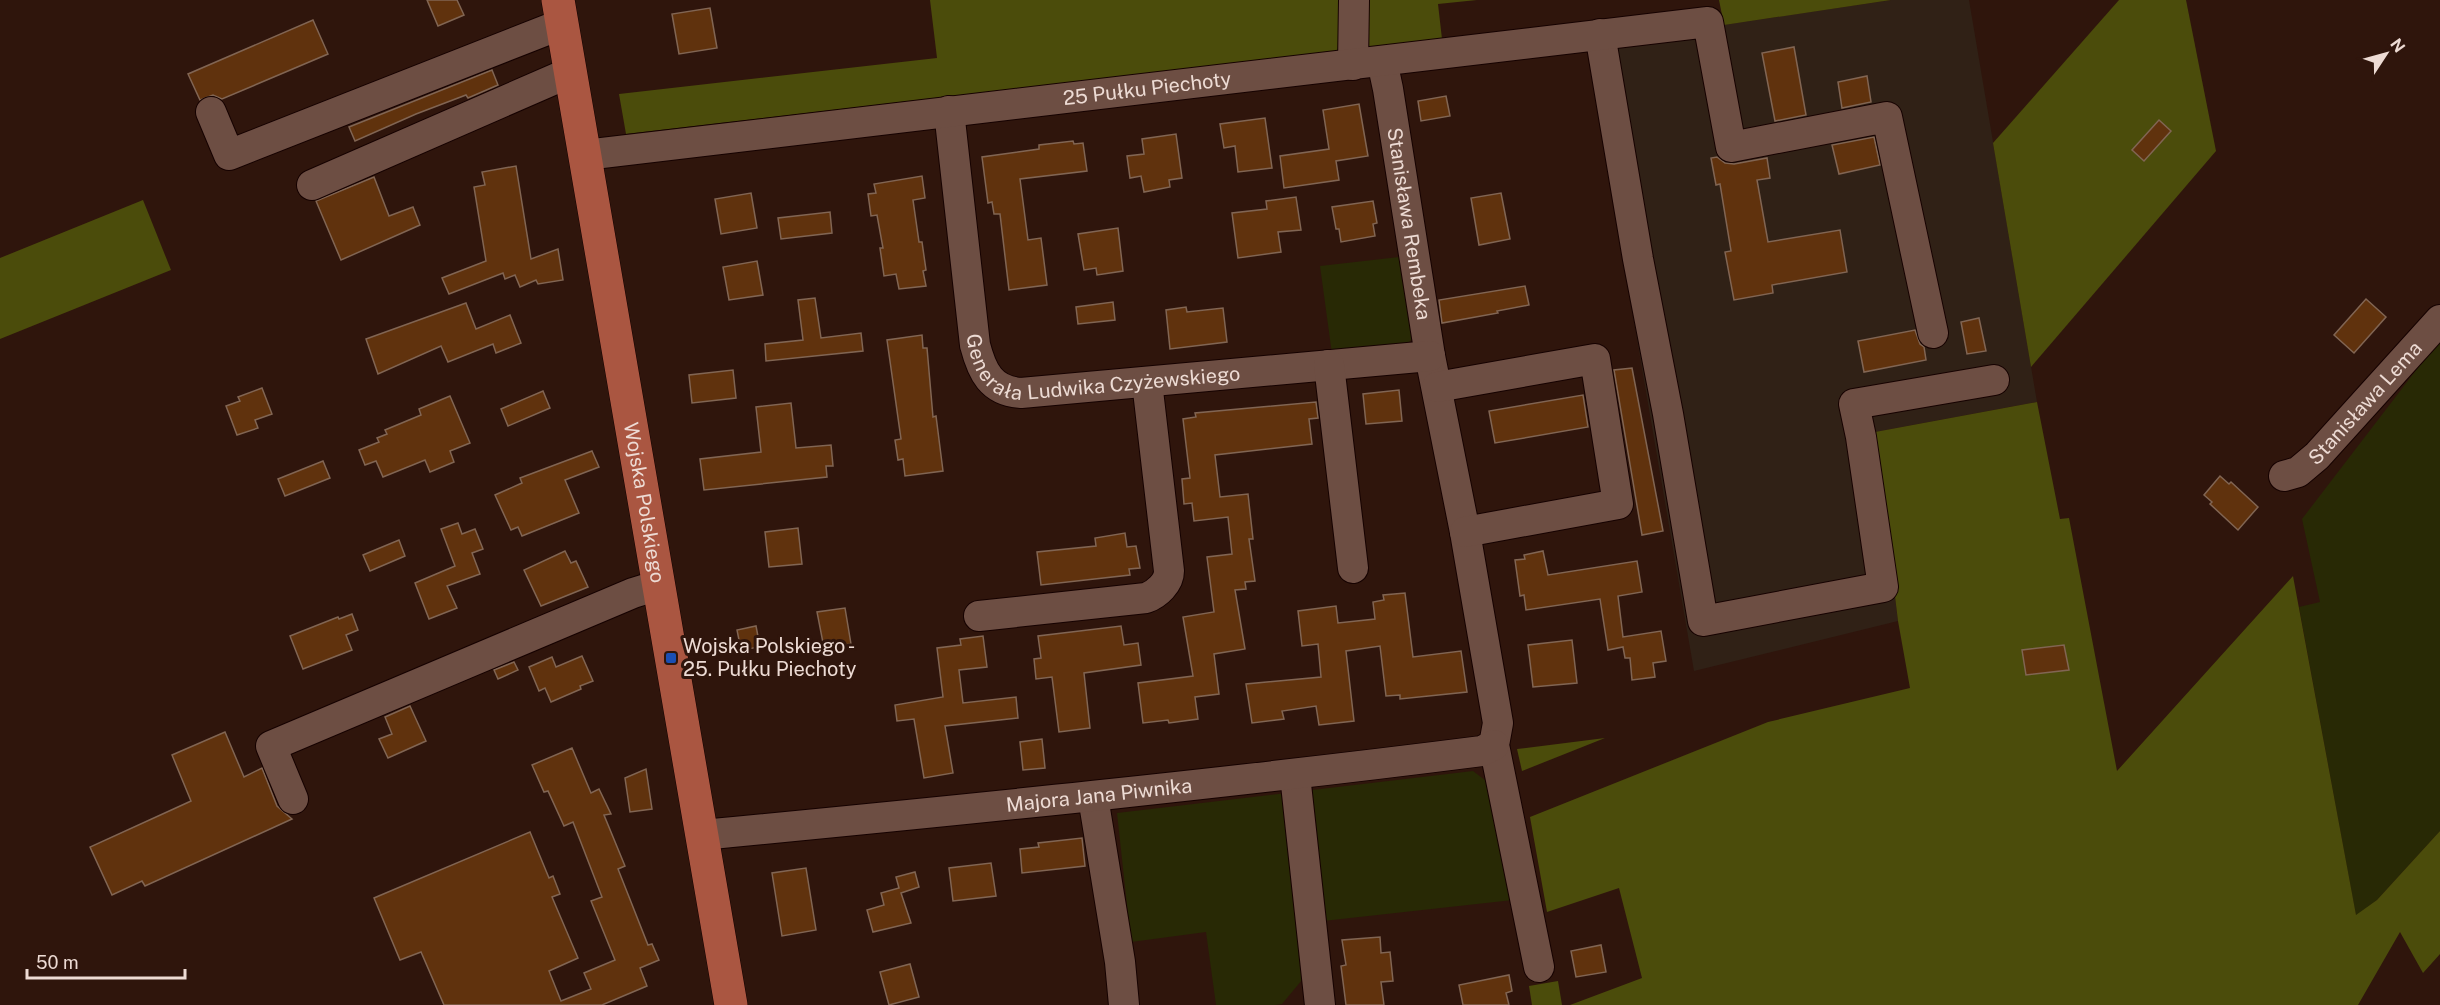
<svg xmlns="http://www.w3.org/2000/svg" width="2440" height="1005" font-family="'Public Sans',sans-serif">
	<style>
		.industrial { fill: #302116 }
		.green { fill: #282905 }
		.forest { fill: #4b4c0b }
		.building { fill: #60320d; stroke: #816553; stroke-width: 1.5 }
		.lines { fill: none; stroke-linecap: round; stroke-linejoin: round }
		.minor-casing { stroke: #160200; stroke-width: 32 }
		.major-casing { stroke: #160200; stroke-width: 34 }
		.minor { stroke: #6d4e43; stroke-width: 30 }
		.major { stroke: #aa5641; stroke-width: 33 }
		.transit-dot { fill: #1a4fb4; stroke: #2f150c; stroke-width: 2 }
		.labels { text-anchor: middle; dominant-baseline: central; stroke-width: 6; stroke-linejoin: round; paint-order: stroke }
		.street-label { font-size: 20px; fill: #eddbd4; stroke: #2f150c }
		.poi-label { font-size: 20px; fill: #eddbd4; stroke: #2f150c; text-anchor: start }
	</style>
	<rect width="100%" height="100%" fill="#2f150c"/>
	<path class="industrial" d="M1891,0h78l68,402 -162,30 23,189 -204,50 -107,-623 122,-21z"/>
	<g class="green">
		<path d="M1408,256l8,79 -9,9 -75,10 -12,-88z"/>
		<path d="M2440,339v492l-63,69 -21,16 -57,-309 21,-5 -18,-83z"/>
		<path d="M1473,771l20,15 20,114 -217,24 6,56 -20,24 -7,1h-59l-10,-73 -75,10 -14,-129z"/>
	</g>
	<g class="forest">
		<path d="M930,0h547l-39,4 4,35 -816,95 -7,-40 318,-36z"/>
		<path d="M1719,0h172l-167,25z"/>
		<path d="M2119,0h67l30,151 -185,216 -38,-224z"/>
		<path d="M143,200l28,70 -171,69v-81z"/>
		<path d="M2037,402l23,117 9,-1 48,253 176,-195 63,339 21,-15 63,-69v123l-17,19 -23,-41 -42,73h-788l72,-27 -23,-90 -72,24 -17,-95 238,-95 142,-34 -12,-67 -23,-189z"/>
		<path d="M1605,738l-83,33 -5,-22z"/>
		<path d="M1558,981l4,24h-30l-3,-19z"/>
	</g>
	<g class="building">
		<path d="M427,0h30l7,15 -26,11z"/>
		<path d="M710,8l7,40 -38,6 -7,-40z"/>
		<path d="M313,20l15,34 -106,45 -9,-4 -13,5 -12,-26z"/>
		<path d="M1794,47l12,68 -31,6 -13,-68z"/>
		<path d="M492,70l6,15 -30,13 -2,-3 -50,19 -61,27 -6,-14z"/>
		<path d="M1867,76l4,26 -29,6 -4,-26z"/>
		<path d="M1446,96l4,20 -29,5 -3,-20z"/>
		<path d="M1359,104l9,52 -32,5 3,19 -55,8 -4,-32 49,-7 -6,-39z"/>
		<path d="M1265,118l7,50 -34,4 -3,-26 -11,2 -4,-24z"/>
		<path d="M2159,120l12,11 -27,30 -12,-11z"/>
		<path d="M1176,134l6,44 -13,2 1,7 -26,5 -3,-16 -11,2 -3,-22 17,-2 -2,-15z"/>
		<path d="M1874,137l6,28 -41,9 -7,-29z"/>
		<path d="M1073,141l1,3 9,-1 4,28 -67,8 8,61 13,-2 6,47 -38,5 -9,-76h-6l-2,-12 -4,1 -6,-46 57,-8v-4z"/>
		<path d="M1717,157l8,6 9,1 33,-6 3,20 -13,2 11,62 72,-12 7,42 -75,13 1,8 -39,7 -9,-48 6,-1 -11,-67 -4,1 -5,-27z"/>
		<path d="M516,166l15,93 27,-10 5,31 -25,4 -2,-4 -16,7 -5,-12 -10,4 -2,-6 -54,21 -7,-16 44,-17 -12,-74 11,-2 -3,-13z"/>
		<path d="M922,176l3,22 -12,2 6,42h3l4,28 -3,1 3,15 -27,3 -3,-15 -12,2 -4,-28h3l-6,-33 -6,1 -3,-22 8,-1 -2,-9z"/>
		<path d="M374,177l15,39 24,-9 7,18 -79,35 -25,-59z"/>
		<path d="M751,193l6,35 -36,6 -6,-35z"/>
		<path d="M1501,193l9,46 -31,6 -8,-47z"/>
		<path d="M1296,197l5,33 -23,2 3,20 -43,6 -6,-45 35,-4 -1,-8z"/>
		<path d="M1373,201l4,22 -4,1 2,12 -34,6 -2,-13h-3l-4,-22z"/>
		<path d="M830,212l2,21 -51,6 -3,-21z"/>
		<path d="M1118,228l5,43 -26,4 -1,-7 -12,2 -6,-36z"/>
		<path d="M757,261l6,34 -34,5 -6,-33z"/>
		<path d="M1525,286l4,19 -32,6 1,2 -56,10 -3,-23z"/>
		<path d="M815,298l6,40 40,-5 2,18 -97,10 -1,-17 38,-4 -5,-40z"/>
		<path d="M2366,299l20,18 -32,36 -20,-18z"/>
		<path d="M1113,302l2,18 -37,4 -2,-17z"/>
		<path d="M466,303l10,26 34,-14 11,28 -25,10 -3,-9 -45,18 -7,-16 -63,28 -12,-35z"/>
		<path d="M1186,307l1,5 36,-4 4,34 -57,7 -4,-39z"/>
		<path d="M1979,318l7,33 -19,3 -6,-32z"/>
		<path d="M1915,330l5,14 4,3 2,13 -62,12 -6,-31z"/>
		<path d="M922,335l1,13h4l6,69 3,-1 7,55 -38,5 -2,-17 -5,1 -3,-20 6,-1 -14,-99z"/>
		<path d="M1632,368l31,163 -21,4 -28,-165z"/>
		<path d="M733,370l3,28 -44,5 -3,-28z"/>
		<path d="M262,388l10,26 -17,6 3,8 -21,7 -11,-29 14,-5 -2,-4z"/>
		<path d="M1399,390l3,31 -36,3 -3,-30z"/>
		<path d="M543,391l7,17 -42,18 -7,-17z"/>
		<path d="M1583,395l5,32 -93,16 -6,-32z"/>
		<path d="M450,396l20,47 -20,8 4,11 -24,10 -5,-12 -42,17 -7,-16 -11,4 -6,-15 20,-8 -2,-4 10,-4 -2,-4 36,-15 -2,-6z"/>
		<path d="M1316,402l2,16 -9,1 3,25 -97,11 5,42 28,-3 5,45h-4l6,42 -10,1 1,7 -11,1 10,59 -31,5 5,40 -24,3 3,22 -29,4 -1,-3 -25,3 -5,-40 55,-7 -10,-59 31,-5 -7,-55 25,-3 -4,-37 -34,4 -2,-18 -8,1 -2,-25 8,-1 -7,-59 13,-2 -1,-4z"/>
		<path d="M791,403l5,45 35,-3 2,21h-7l1,11 -123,13 -4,-31 61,-7 -5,-45z"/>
		<path d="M592,451l7,16 -34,13 14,33 -57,23 -4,-9 -7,3 -16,-35 27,-12 -2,-5z"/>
		<path d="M323,461l7,17 -45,18 -7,-17z"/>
		<path d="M2220,476l9,8 2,-2 27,25 -20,23 -28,-26 2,-2 -8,-7z"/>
		<path d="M458,523l4,11 13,-5 8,20 -11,4 8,21 -33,12 10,22 -28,11 -14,-36 40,-17 -14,-37z"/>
		<path d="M798,528l4,36 -33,3 -4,-35z"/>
		<path d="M1125,533l2,14 9,-1 4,22 -11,1 1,6 -89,10 -4,-33 59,-6 -1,-8z"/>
		<path d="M399,540l6,16 -35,15 -7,-16z"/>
		<path d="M565,551l6,12 5,-2 12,26 -47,19 -17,-36z"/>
		<path d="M1543,551l5,24 89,-14 5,31 -24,4 5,41 38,-6 5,30 -13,2 2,14 -23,3 -2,-22h-5l-2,-11 -15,3 -8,-51 -74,11 -2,-15 -4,1 -5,-36 10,-1 -1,-4z"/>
		<path d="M1405,593l8,64 48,-6 6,41 -67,7v-4l-14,1 -6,-50 -34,5 8,70 -35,4 -3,-19 -34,5 2,8 -32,4 -6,-39 75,-7 -3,-33 -16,2 -4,-35 38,-5 2,17 37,-4 -2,-17 11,-2 -1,-5z"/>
		<path d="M845,608l6,36 -27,4 -7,-36z"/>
		<path d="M352,614l6,16 -12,5 6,15 -49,19 -13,-33 48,-19 1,2z"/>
		<path d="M756,626l4,21 -19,3 -4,-20z"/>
		<path d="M1121,626l3,19 14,-2 3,22 -57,8 6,55 -31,4 -7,-55 -16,2 -2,-20 7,-1 -3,-22z"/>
		<path d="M983,636l4,31 -28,3 4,33 53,-6 2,21 -73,8 8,47 -29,5 -10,-59 -17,2 -2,-16 48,-8 -6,-49 24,-3 -1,-6z"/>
		<path d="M1572,640l5,43 -44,4 -5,-42z"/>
		<path d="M2064,645l5,25 -43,5 -4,-25z"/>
		<path d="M582,656l11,25 -13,5 1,3 -30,13 -6,-14 -6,3 -10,-24 23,-10 4,10z"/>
		<path d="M514,662l4,8 -20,9 -4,-9z"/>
		<path d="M410,706l16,35 -38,17 -9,-19 13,-5 -7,-17z"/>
		<path d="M225,732l19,45 18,-9 15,38 15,13 -147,67 -3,-5 -30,14 -22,-48 101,-46 -19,-46z"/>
		<path d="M1042,739l3,29 -22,2 -3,-28z"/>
		<path d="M572,748l19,45 8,-4 12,25 -7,1 21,51 -7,3 30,76 4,-1 7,16 -19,8 7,18 -45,19h-158l-23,-53 -21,8 -26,-62 156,-66 19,46 4,-2 7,18 -8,3 26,61 -29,13 12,30 30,-12 -7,-16 31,-13 -24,-59 11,-4 -29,-75 -9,4 -16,-35 -4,1 -12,-27z"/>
		<path d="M646,769l6,40 -22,3 -5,-34z"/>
		<path d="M1082,838l3,28 -63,7 -2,-24 19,-2 -1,-4z"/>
		<path d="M991,863l5,33 -43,5 -4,-33z"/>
		<path d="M806,868l10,62 -34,6 -10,-63z"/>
		<path d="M915,872l4,15 -18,6 10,30 -38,9 -6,-22 17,-5 -3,-12 18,-5 -3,-11z"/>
		<path d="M1380,937l1,16 9,-1 3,29 -12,1 3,23h-38l-5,-39 5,-1 -4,-25z"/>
		<path d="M1601,945l5,27 -30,5 -5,-26z"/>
		<path d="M910,964l9,33 -30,8 -9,-33z"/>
		<path d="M1509,975l3,16 -6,2 3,12h-46l-4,-20z"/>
	</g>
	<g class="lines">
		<g class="minor-casing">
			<g id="minor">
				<path d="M1600,34l38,225 30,155 35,207 180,-34 -22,-150 -7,-33 140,-24"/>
				<path id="s1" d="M1382,61l6,28 42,267 35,176 33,191 -4,22 45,222"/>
				<path d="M1353,65l1,-65"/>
				<path id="s2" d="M949,111l26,234c7,27 16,46 46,48l409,-37"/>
				<path d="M211,112l18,43 333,-131"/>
				<path id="s3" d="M585,155l1123,-133 23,125 156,-30 46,216"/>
				<path d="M312,185l259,-113"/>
				<path d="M1329,365l24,203"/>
				<path d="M1437,387l158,-28 23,145 -153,28"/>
				<path id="s4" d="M2284,476l14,-4 19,-16 123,-136"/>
				<path d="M979,616l167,-18c11,-4 23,-15 23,-27l-22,-189"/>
				<path d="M1295,775l25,230"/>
				<path d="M1093,797l27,165 4,43"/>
				<path d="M293,799l-22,-53 362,-153 26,-8"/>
				<path id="s5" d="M702,835c260,-25 520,-51 780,-84l12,-6"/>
			</g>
		</g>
		<g class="major-casing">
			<g id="major">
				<path id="s6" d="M558,0l173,1005"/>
			</g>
		</g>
		<use href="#minor" class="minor"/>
		<use href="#major" class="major"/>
	</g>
	<rect class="transit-dot" x="665" y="652" width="12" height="12" rx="3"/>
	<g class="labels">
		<g class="street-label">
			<text stroke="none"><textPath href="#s3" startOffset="566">25 Pułku Piechoty</textPath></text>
			<text stroke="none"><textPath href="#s1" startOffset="165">Stanisława Rembeka</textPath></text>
			<text stroke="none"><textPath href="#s2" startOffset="376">Generała Ludwika Czyżewskiego</textPath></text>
			<text stroke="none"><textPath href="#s4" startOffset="111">Stanisława Lema</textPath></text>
			<text stroke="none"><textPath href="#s6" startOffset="510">Wojska Polskiego</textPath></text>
			<text stroke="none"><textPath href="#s5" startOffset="399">Majora Jana Piwnika</textPath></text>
		</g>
		<g class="poi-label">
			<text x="683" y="646">Wojska Polskiego -<tspan x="683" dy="23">25. Pułku Piechoty</tspan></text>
		</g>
	</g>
	<g transform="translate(2386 54) rotate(54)" stroke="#2f150c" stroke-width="4.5" paint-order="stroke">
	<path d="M0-4.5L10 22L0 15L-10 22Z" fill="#eddbd4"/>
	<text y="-9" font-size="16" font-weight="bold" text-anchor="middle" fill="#eddbd4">N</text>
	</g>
	<path d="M27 969v9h158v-9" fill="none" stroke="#eddbd4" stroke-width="3"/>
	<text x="36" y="969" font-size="18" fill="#eddbd4" stroke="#2f150c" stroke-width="4.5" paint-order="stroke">50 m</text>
</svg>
